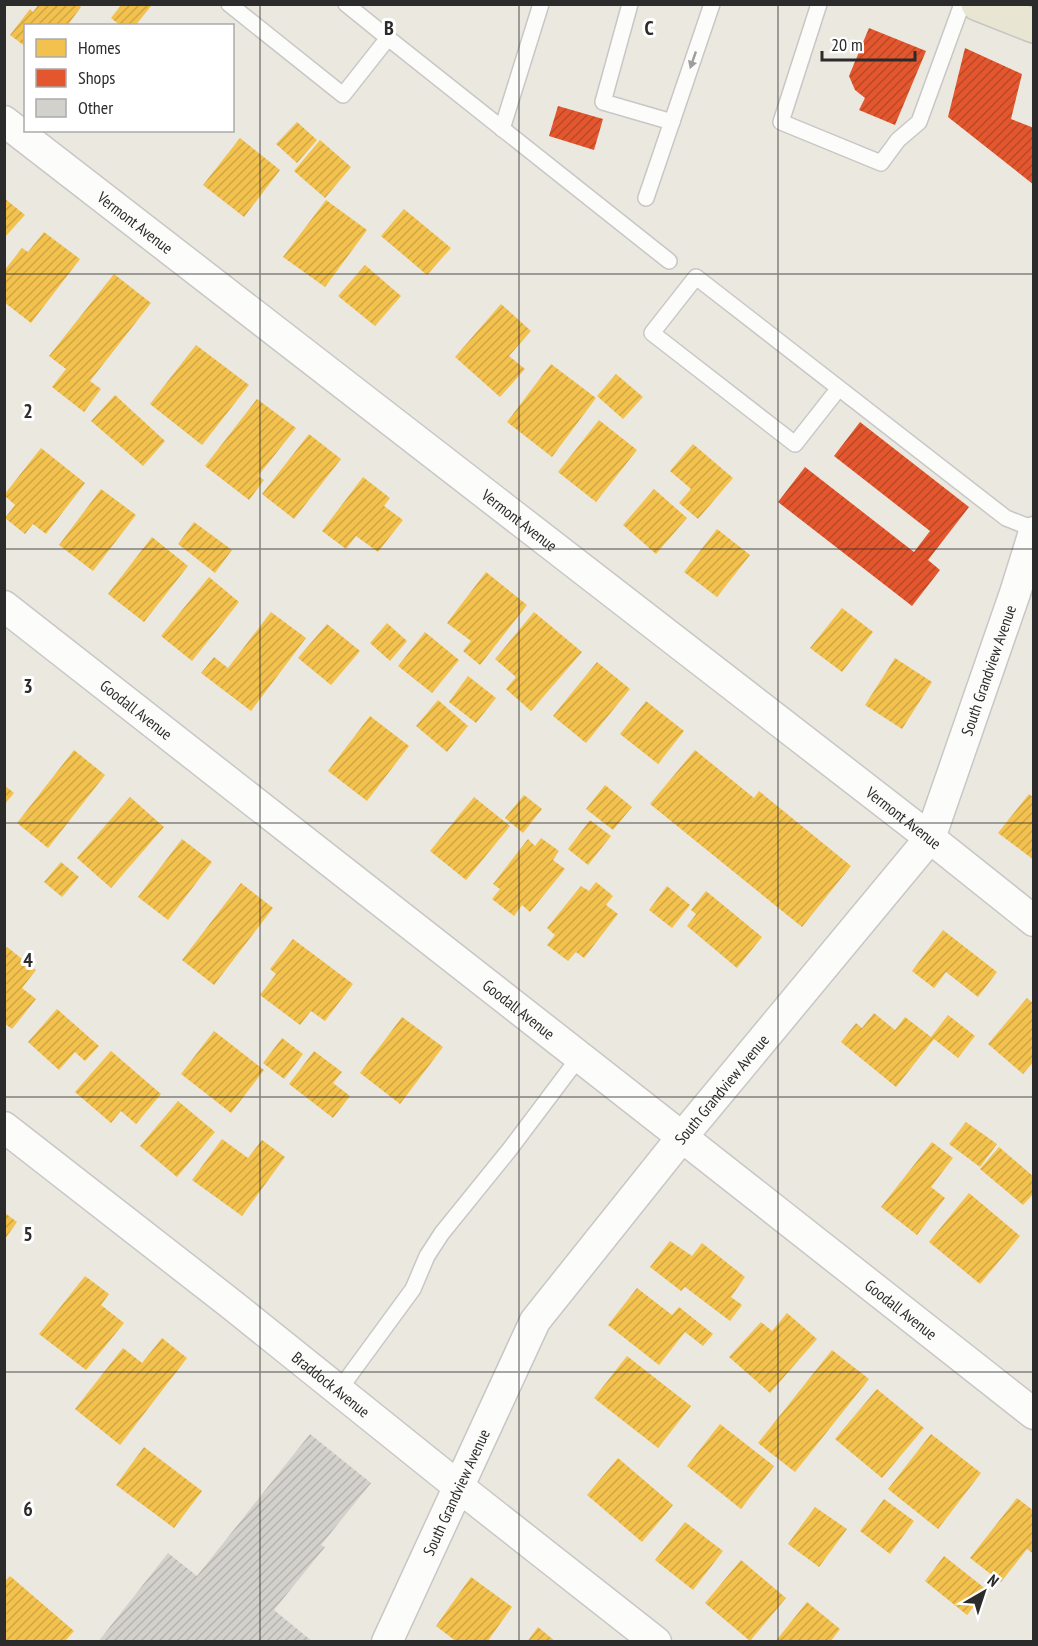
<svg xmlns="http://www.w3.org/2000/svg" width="1038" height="1646" font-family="'PT Sans Narrow',sans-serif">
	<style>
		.homes { fill: url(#homes-hatch) }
		.shops { fill: url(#shops-hatch) }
		.building { fill: url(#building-hatch) }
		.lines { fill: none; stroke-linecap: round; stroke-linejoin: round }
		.service-casing { stroke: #c8c7c6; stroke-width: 18 }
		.minor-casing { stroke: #c8c7c6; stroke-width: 33 }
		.primary-casing { stroke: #c5c5c1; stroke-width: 36 }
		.service { stroke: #fcfcfa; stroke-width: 15 }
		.minor { stroke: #fcfcfa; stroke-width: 30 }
		.primary { stroke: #e8e5d2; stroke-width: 33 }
		.oneway { fill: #9e9e9d }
		.grid { fill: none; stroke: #2b2b2b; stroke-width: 1.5; stroke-opacity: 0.55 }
		.labels { text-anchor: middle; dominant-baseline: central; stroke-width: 6; stroke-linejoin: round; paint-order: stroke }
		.street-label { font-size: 16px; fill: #2b2b2b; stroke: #fff }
		.grid-label { font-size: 20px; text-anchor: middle; font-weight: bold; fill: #2b2b2b; stroke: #fff; stroke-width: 6; stroke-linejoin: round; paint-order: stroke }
	</style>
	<defs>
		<pattern id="homes-hatch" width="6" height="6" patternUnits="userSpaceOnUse" patternTransform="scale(1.5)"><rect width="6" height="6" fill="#f2c14e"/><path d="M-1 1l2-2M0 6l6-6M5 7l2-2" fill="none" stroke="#d0a644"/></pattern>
		<pattern id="shops-hatch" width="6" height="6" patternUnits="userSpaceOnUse" patternTransform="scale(1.5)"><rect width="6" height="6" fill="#e4572e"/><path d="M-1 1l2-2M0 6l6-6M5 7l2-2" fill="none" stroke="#b94827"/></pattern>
		<pattern id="building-hatch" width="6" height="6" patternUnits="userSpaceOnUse" patternTransform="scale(1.5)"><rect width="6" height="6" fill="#d3d1cc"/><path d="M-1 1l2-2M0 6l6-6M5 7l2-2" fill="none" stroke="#b5b4af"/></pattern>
	</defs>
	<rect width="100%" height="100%" fill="#ebe8e0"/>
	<g class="homes">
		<path d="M39,4h38l4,3 -14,19h-41v21l-16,-12 20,-26 3,3z"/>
		<path d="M122,4h27l2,2 -16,20h-14l-10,-8z"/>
		<path d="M297,122l20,18 -20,23 -21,-19z"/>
		<path d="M240,138l40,32 -36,47 -41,-32z"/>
		<path d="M320,140l31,27 -26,31 -31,-27z"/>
		<path d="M4,198l21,17 -21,23z"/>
		<path d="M326,200l41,30 -42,57 -42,-30z"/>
		<path d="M404,209l47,39 -24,27 -46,-39z"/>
		<path d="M44,232l36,27 -49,64 -27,-21v-31l18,-23 6,4z"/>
		<path d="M365,265l36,31 -26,30 -37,-30z"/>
		<path d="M114,274l37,29 -61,78 11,8 -17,23 -32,-25 14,-18 -17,-13z"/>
		<path d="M501,304l30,27 -22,25 16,13 -25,28 -45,-40z"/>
		<path d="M196,345l53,40 -47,60 -52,-41z"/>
		<path d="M551,364l45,34 -44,59 -45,-35z"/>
		<path d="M616,374l27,23 -20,22 -26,-23z"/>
		<path d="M115,395l50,46 -22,25 -52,-45z"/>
		<path d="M257,399l39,29 -38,48 6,4 -15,20 -44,-34z"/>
		<path d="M599,420l38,30 -41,52 -38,-30z"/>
		<path d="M309,434l32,25 -47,60 -32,-25z"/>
		<path d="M693,444l40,34 -35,41 -19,-16 12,-14 -21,-18z"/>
		<path d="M41,448l44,35 -39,51 -13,-10 -8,10 -20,-16 10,-13 -11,-10z"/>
		<path d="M363,477l27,21 -6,8 19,14 -25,32 -22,-16 -10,13 -24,-18z"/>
		<path d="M101,489l35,26 -43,56 -34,-26z"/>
		<path d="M654,489l33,29 -31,36 -33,-29z"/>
		<path d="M194,522l38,28 -17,23 -37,-29z"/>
		<path d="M717,529l33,26 -33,42 -33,-25z"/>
		<path d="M152,537l36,29 -44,56 -36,-28z"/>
		<path d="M486,572l41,33 -47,60 -17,-14 8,-10 -24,-18z"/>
		<path d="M209,577l30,25 -47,59 -31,-25z"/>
		<path d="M842,608l31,24 -31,40 -32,-24z"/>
		<path d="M271,612l35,26 -55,73 -50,-38 13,-16 14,11z"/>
		<path d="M534,612l48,40 -51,59 -25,-22 10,-12 -21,-18z"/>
		<path d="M387,623l20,18 -17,20 -20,-18z"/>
		<path d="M327,624l33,27 -29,34 -33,-27z"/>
		<path d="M425,632l34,28 -27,33 -34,-27z"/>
		<path d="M895,658l37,24 -30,47 -37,-24z"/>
		<path d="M597,662l33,27 -44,54 -33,-27z"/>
		<path d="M468,676l28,22 -20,25 -27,-21z"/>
		<path d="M438,700l30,26 -21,26 -31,-26z"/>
		<path d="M646,701l38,30 -26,33 -38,-30z"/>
		<path d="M370,716l39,30 -42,55 -39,-30z"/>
		<path d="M74,750l31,25 -57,73 -31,-25z"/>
		<path d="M695,750l59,48 5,-7 92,75 -49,61 -152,-123z"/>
		<path d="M4,785l10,8 -10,12z"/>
		<path d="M605,785l27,22 -19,23 -27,-21z"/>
		<path d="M1029,794l5,4v62l-36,-27z"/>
		<path d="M524,795l18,14 -19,24 -18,-15z"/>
		<path d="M130,797l34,30 -53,61 -34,-30z"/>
		<path d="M474,797l36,29 -44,54 -36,-29z"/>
		<path d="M590,820l21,16 -23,29 -20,-16z"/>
		<path d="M541,838l18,13 -6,9 12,9 -35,43 -8,-7 -8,11 -22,-17 8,-10 -7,-5 35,-45 7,7z"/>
		<path d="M182,839l30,23 -44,58 -30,-23z"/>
		<path d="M61,862l18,15 -17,20 -18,-15z"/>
		<path d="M596,882l17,14 -7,9 12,9 -34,44 -8,-6 -8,9 -21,-16 8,-10 -8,-7 34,-42 8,5z"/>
		<path d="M241,883l32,25 -59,77 -32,-25z"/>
		<path d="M667,886l23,19 -18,23 -23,-18z"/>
		<path d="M706,891l56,46 -25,31 -50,-42 9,-12 -5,-4z"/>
		<path d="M943,930l54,42 -19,25 -32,-25 -12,16 -22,-17z"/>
		<path d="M293,939l60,45 -28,37 -14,-10 -11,14 -40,-30 16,-21 -6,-5z"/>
		<path d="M7,947l29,23 -14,18 14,11 -24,30 -8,-6v-72z"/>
		<path d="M1027,998l7,6v57l-11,13 -35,-30z"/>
		<path d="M57,1009l42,37 -14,15 -10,-9 -16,18 -31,-28z"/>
		<path d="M874,1013l21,17 10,-13 26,20 17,-22 27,21 -17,22 -24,-19 -38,48 -55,-45 15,-19 6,5z"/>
		<path d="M402,1017l41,30 -43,57 -40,-31z"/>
		<path d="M214,1031l50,39 -33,43 -50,-39z"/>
		<path d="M282,1038l21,16 -19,25 -21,-16z"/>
		<path d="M111,1051l50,43 -25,30 -15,-13 -10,12 -36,-31z"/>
		<path d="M314,1051l28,21 -9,11 17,13 -17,22 -44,-34z"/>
		<path d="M178,1101l37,31 -38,45 -37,-31z"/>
		<path d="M966,1122l31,22 -17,23 -31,-23z"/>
		<path d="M222,1139l26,19 14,-18 23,17 -43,59 -50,-36z"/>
		<path d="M932,1142l21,16 -22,29 14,11 -28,37 -36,-28z"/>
		<path d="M999,1147l35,30v16l-11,12 -43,-36z"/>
		<path d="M969,1193l51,43 -40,48 -51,-42z"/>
		<path d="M5,1213l12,9 -12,17z"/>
		<path d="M670,1241l22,15 10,-13 43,34 -14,20 11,8 -12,16 -45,-34 -4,4 -31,-24z"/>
		<path d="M85,1276l24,18 -8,11 23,18 -38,47 -47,-36z"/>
		<path d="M637,1288l35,27 7,-8 34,27 -10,12 -18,-14 -26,33 -51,-40z"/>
		<path d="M787,1313l30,26 -47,54 -41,-36 32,-35 11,9z"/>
		<path d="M162,1338l25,20 -67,87 -45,-36 48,-61 19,15z"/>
		<path d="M832,1350l37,29 -74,93 -37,-29z"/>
		<path d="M627,1356l64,50 -33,42 -64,-50z"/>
		<path d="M877,1389l47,39 -42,50 -47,-39z"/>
		<path d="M720,1424l54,42 -33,43 -54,-43z"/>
		<path d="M931,1434l50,39 -43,56 -50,-40z"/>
		<path d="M144,1447l58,44 -28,37 -58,-43z"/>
		<path d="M618,1458l55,47 -31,37 -55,-47z"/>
		<path d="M1017,1498l17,13v43l-7,-5 -26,33 -31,-24z"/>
		<path d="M884,1499l30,22 -24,33 -30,-23z"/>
		<path d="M815,1507l32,22 -28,38 -31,-23z"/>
		<path d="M685,1522l38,29 -30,39 -38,-30z"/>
		<path d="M944,1556l43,34 -20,25 -42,-34z"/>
		<path d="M741,1560l45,38 -36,43 -45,-38z"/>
		<path d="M10,1576l64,55 -10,11h-60v-60z"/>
		<path d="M471,1577l41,30 -25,35h-30l-21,-16z"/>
		<path d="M807,1602l33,27 -10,13h-55z"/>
		<path d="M538,1627l18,15h-29z"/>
	</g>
	<g class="shops">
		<path d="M869,28l57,23 -31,74 -36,-15 6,-12 -10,-8 -6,-14z"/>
		<path d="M965,48l57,26 -11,45 23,9v57l-86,-68z"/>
		<path d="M558,106l45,13 -9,31 -45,-14z"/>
		<path d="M860,422l109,85 -41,53 12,10 -28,36 -134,-104 27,-35 109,85 16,-21 -96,-75z"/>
	</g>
	<path class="building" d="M310,1434l61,49 -50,62 4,2 -51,63 39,32h-215l70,-89 29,23z"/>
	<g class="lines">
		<g class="service-casing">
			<g id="service">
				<path d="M229,4l114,91 45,-57 -42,-34"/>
				<path d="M630,4l-27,98 69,20"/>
				<path d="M819,4l-38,118 100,41 17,-23 21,-18 43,-118"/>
				<path d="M388,38l281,223"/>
				<path d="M502,129l39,-125"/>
				<path d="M646,198l66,-194"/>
				<path d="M839,388l-44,56 -143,-111 44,-56 310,241 28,11"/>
				<path d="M339,1390l74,-101 14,-33 15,-23 68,-84 70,-93"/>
			</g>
		</g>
		<g class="minor-casing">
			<g id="minor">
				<path id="s1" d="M4,121l926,717 104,83"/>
				<path id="s2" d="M4,606l678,531 352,277"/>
				<path id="s3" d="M4,1127l227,177 228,183 197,155"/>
				<path id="s4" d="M387,1642l148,-321 147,-184 248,-299 85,-245 19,-61"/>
			</g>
		</g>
		<g class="primary-casing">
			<path id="primary" d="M978,4l56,22"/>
		</g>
		<use href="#service" class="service"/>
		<use href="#minor" class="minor"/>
		<use href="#primary" class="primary"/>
	</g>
	<defs><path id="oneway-solid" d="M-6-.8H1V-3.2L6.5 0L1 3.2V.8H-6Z" transform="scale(1.5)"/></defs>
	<use class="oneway" href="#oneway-solid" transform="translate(693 60) rotate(109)"/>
	<path class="grid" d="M260,4v1638M519,4v1638M778,4v1638M4,274h1030M4,549h1030M4,823h1030M4,1097h1030M4,1372h1030"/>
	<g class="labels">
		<g class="street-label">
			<text stroke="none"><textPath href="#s1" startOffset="166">Vermont Avenue</textPath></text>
			<text stroke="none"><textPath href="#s1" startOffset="652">Vermont Avenue</textPath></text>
			<text stroke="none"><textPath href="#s4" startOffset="1155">South Grandview Avenue</textPath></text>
			<text stroke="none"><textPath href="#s2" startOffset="168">Goodall Avenue</textPath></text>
			<text stroke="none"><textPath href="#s1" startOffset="1138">Vermont Avenue</textPath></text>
			<text stroke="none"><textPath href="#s2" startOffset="654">Goodall Avenue</textPath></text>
			<text stroke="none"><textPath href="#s4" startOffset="651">South Grandview Avenue</textPath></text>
			<text stroke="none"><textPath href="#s2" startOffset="1140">Goodall Avenue</textPath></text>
			<text stroke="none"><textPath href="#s3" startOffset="416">Braddock Avenue</textPath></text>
			<text stroke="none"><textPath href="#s4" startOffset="165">South Grandview Avenue</textPath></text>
		</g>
	</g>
	<g class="grid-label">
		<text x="389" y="35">B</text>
		<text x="649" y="35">C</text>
		<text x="28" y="418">2</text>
		<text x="28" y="693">3</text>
		<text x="28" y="967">4</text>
		<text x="28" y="1241">5</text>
		<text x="28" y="1516">6</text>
	</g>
	<rect width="1038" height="1646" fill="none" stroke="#2b2b2b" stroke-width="12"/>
	<rect x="24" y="24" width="210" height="108" fill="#ffffff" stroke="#aaaaaa" stroke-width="1.5"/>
	<rect x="36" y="39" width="30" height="18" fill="#f2c14e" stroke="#aaaaaa" stroke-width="1.5"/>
	<text x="78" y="54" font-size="18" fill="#2b2b2b">Homes</text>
	<rect x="36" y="69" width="30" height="18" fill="#e4572e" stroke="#aaaaaa" stroke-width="1.5"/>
	<text x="78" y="84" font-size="18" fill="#2b2b2b">Shops</text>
	<rect x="36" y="99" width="30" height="18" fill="#d3d1cc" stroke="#aaaaaa" stroke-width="1.5"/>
	<text x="78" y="114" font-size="18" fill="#2b2b2b">Other</text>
	<g transform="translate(984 1592) rotate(39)" stroke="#ffffff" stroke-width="4.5" paint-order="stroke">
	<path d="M0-4.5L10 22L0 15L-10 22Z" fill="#2b2b2b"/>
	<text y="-9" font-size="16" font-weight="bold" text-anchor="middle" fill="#2b2b2b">N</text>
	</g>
	<path d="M822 51v9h93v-9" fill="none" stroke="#2b2b2b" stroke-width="3"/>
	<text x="831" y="51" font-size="18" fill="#2b2b2b" stroke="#ffffff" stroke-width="4.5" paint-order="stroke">20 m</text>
</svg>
